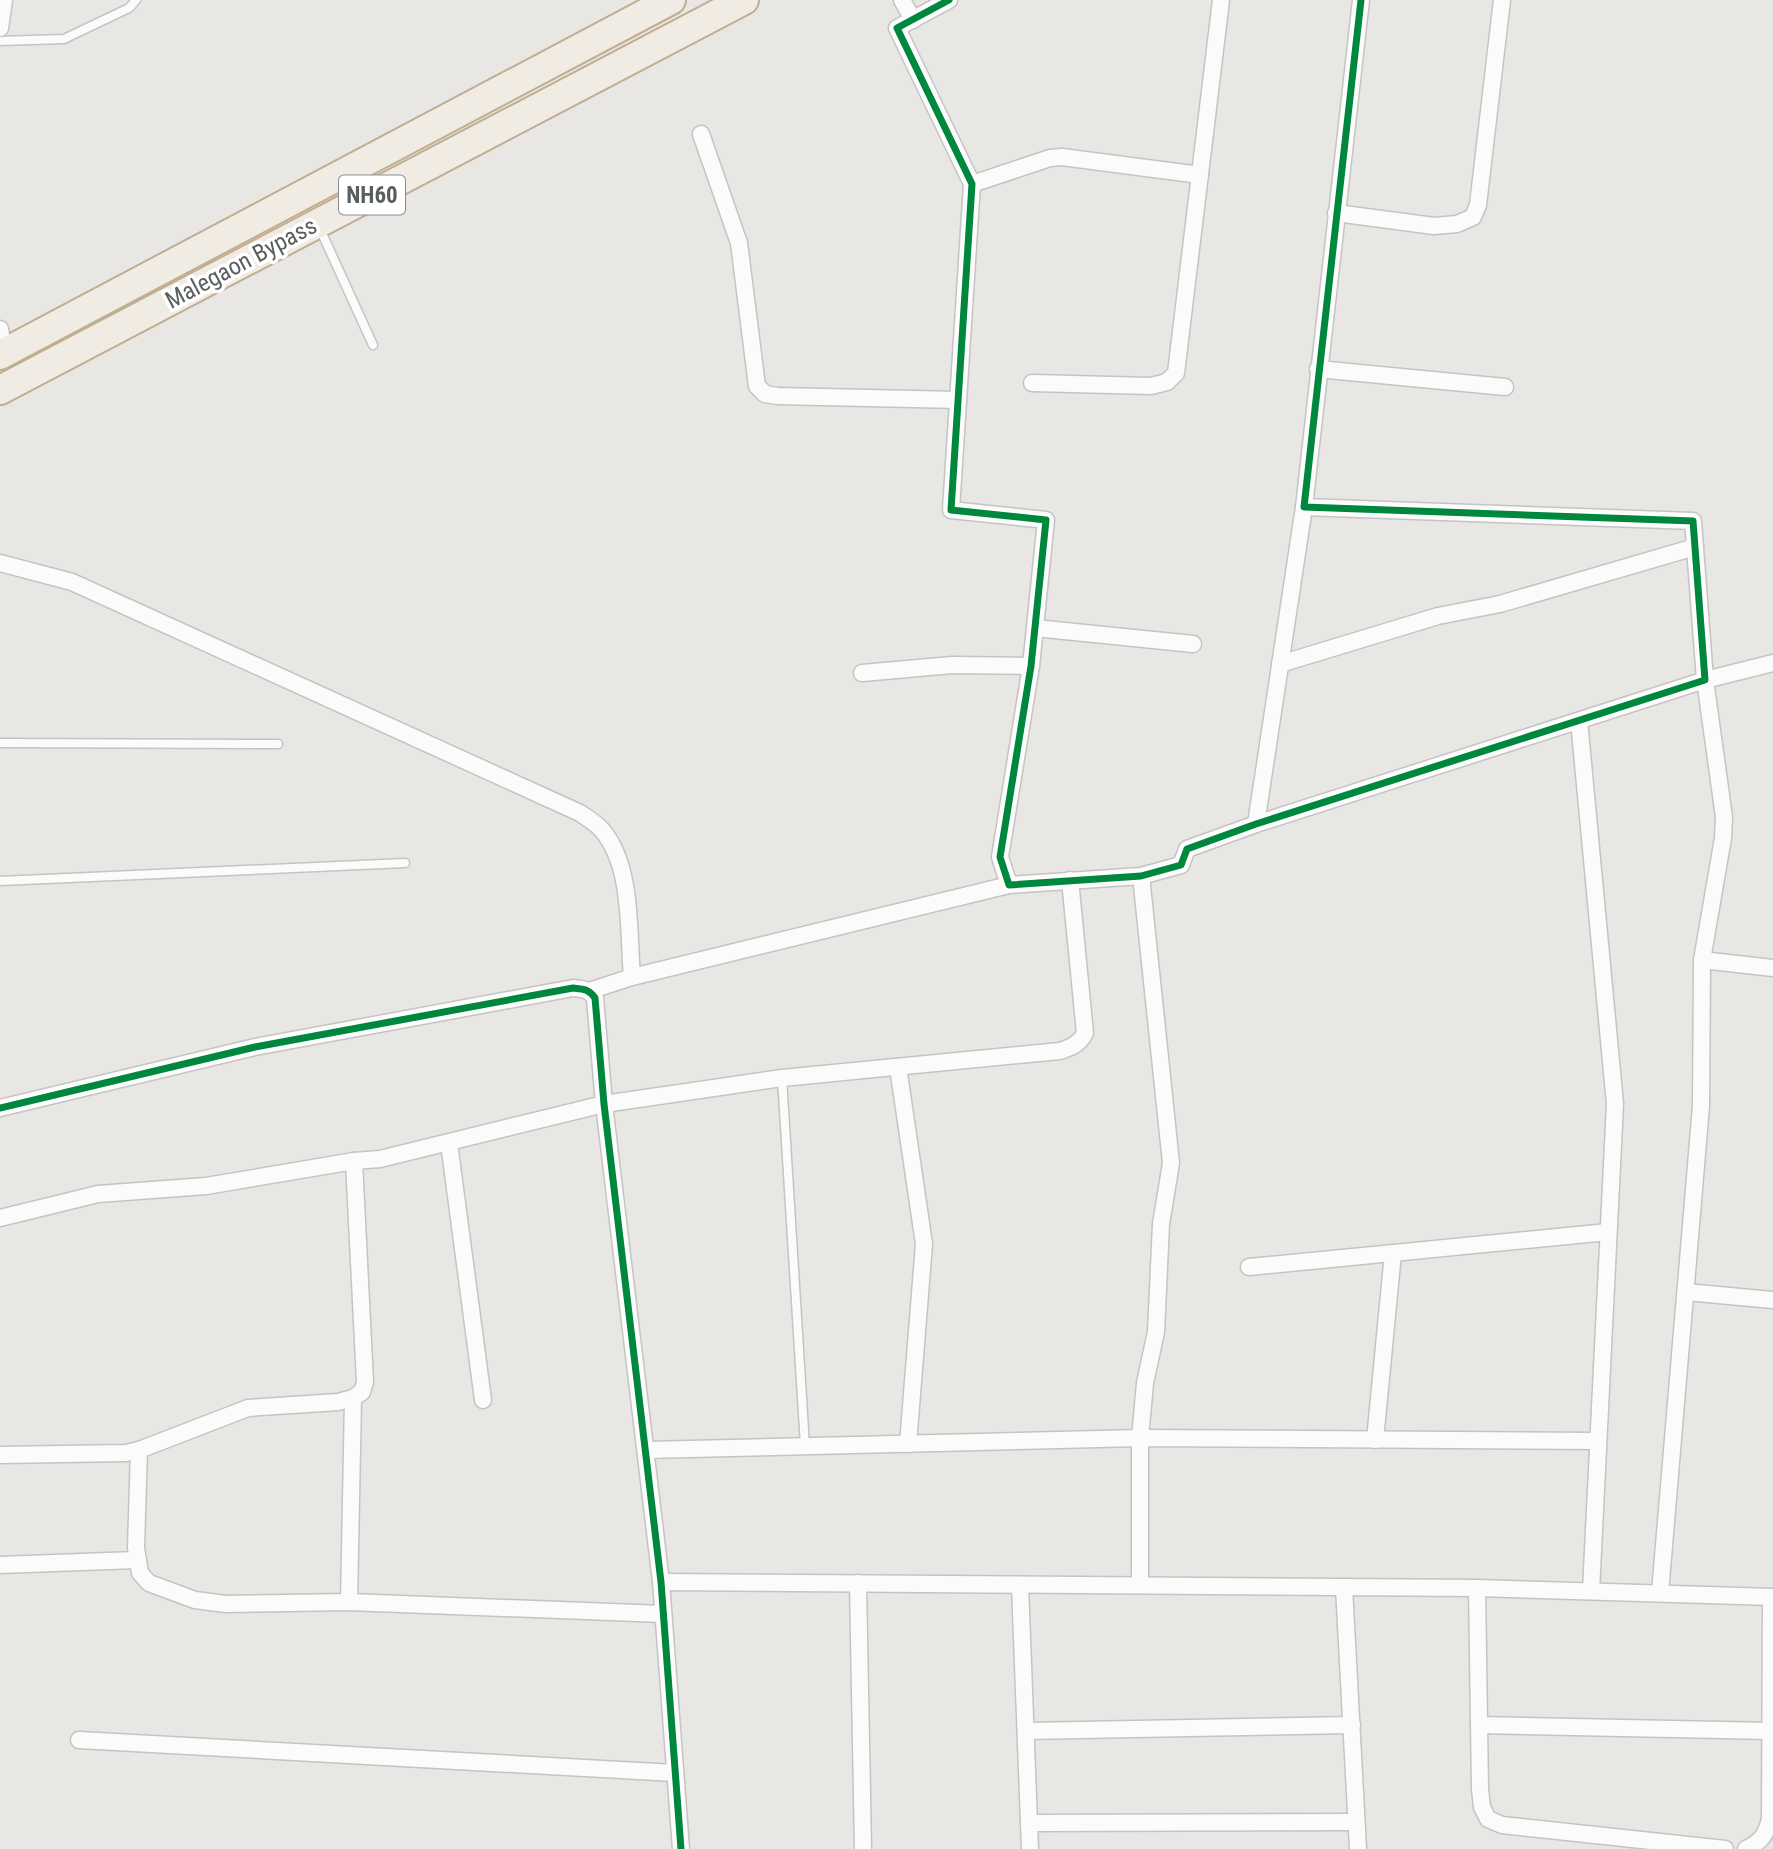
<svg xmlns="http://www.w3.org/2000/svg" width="1773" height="1849" font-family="'Roboto Condensed',sans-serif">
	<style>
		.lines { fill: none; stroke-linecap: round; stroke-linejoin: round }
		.service-casing { stroke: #c4c4c5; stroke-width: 11 }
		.minor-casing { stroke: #c4c4c5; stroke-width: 19 }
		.trunk-casing { stroke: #c0ad92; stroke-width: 32 }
		.service { stroke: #fcfbfb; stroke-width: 8 }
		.minor { stroke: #fcfbfb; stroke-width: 16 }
		.trunk { stroke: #f0ece3; stroke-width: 28 }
		.cycleway-casing { stroke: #fff; stroke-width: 11 }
		.cycleway { stroke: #00873e; stroke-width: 7 }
		.labels { text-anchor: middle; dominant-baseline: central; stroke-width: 7; stroke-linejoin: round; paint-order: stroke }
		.shield { fill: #fff; stroke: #8b8e90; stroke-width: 2 }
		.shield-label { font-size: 23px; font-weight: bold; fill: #595e61 }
		.street-label { font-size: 24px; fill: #595e61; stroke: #fff }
	</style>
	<rect width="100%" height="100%" fill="#e9e7e4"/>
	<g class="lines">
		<g class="service-casing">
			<g id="service">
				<path d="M0,41l64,-2 65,-31 7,-8"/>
				<path d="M320,229l53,116"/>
				<path d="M0,743l278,1"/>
				<path d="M0,881l405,-18"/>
				<path d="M782,1078l23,368"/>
			</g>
		</g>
		<g class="minor-casing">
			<g id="minor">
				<path d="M902,0l11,20"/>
				<path d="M949,0l-52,28 75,156 -21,326 95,10 -15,146 -31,191 9,28 132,-9 40,-11 6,-16 69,-25 449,-144 -12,-159 -389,-14 57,-507"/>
				<path d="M0,28l4,-28"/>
				<path d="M701,134l38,109 18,143 8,8 12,2 181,4"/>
				<path d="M972,184l78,-26 12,-1 138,18"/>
				<path d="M1336,213l98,13 23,-2 16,-7 5,-12 24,-205"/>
				<path d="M0,329l4,24"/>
				<path d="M1318,369l187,18"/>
				<path d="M1032,383l119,3 16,-4 9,-9 45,-373"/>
				<path d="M0,563l72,19 508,231c7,5 16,10 22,17 31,36 26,102 30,147"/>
				<path d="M1035,628l158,16"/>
				<path d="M1280,664l158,-48 62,-12 195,-57"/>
				<path d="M862,673l90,-8 79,1"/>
				<path d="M1579,721l36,383 -24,487"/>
				<path d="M1256,824l48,-317"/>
				<path d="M1702,960l71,8"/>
				<path d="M589,991l43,-14 377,-92"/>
				<path d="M898,1067l26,177 -16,200"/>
				<path d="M0,1108l255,-61 318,-59c10,1 16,1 22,10l9,106 57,478 20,267"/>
				<path d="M449,1143l34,257"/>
				<path d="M0,1218l98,-24 108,-8 148,-25 26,-2 224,-55 178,-26 278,-27c11,-4 20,-7 25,-18l-15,-153"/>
				<path d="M1249,1267l359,-35"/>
				<path d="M1686,1292l87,8"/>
				<path d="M1375,1440l18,-187"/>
				<path d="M139,1450l-3,98 4,25 9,10 46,17 31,4 123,-2 314,12"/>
				<path d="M646,1450l494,-12 457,3"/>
				<path d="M0,1455l126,-2 13,-3 109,-42 90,-6 15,-4 9,-6 3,-10 -11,-221"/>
				<path d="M0,1565l136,-5"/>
				<path d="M661,1582l816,6 296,9"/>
				<path d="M858,1583l5,266"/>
				<path d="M1020,1585l10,264"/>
				<path d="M1140,1585v-147l5,-55 11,-51 5,-108 10,-61 -30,-287"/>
				<path d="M1344,1587l14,262"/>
				<path d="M1477,1588l3,201 2,18 6,12 14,6 223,24"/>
				<path d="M1660,1593l41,-487 1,-146 21,-122 1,-21 -19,-137 68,-17"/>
				<path d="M349,1602l4,-204"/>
				<path d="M1479,1725l292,6"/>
				<path d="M1026,1731l326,-6"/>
				<path d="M79,1740l596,33"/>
				<path d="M1029,1823l327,-1"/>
				<path d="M1746,1849c15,-7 20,-14 24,-30l1,-222"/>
			</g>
		</g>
		<g class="trunk-casing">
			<g id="trunk">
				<path d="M0,355l671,-355"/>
				<path d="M0,390l744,-390"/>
			</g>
		</g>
		<use href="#service" class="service"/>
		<use href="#minor" class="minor"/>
		<use href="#trunk" class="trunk"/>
		<g class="cycleway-casing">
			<g id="cycleway">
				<path d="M949,0l-52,28 75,156 -21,326 95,10 -15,146 -31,191 9,28 132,-9 40,-11 6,-16 69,-25 449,-144 -12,-159 -389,-14 57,-507"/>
				<path d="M0,1108l255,-61 318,-59c10,1 16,1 22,10l9,106 57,478 20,267"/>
			</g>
		</g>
		<use href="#cycleway" class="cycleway"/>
	</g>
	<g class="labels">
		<rect class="shield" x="339" y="175.5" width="66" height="39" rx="5"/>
		<g class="shield-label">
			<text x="372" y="195">NH60</text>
		</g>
		<g class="street-label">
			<text transform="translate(241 263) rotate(-28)">Malegaon Bypass</text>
		</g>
	</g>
</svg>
